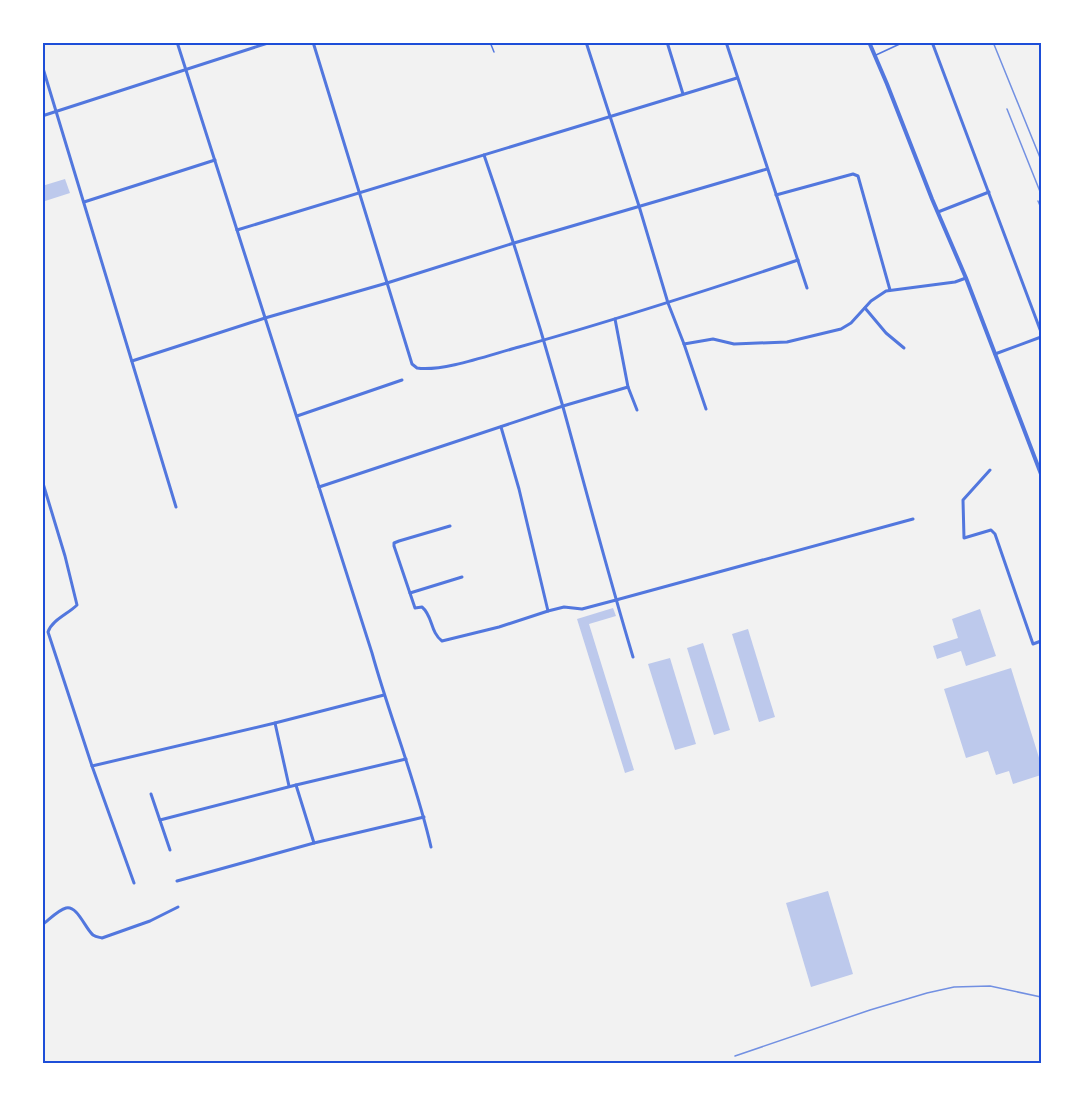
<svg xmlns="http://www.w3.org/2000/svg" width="1083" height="1106" font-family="Inter,sans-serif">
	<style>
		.building { fill: #bdc9ec }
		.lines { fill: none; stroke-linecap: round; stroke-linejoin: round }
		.service { stroke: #5277de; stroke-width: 1.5 }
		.minor { stroke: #5277de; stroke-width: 3 }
		.tertiary { stroke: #5277de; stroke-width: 4 }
		.rail { stroke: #7290e2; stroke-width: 1.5 }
		.neatline { fill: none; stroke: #1d4ed8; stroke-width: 2 }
	</style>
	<rect width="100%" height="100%" fill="#f2f2f2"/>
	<g class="building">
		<path d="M65,179l5,14 -28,9v-16z"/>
		<path d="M613,608l3,8 -27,8 45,146 -9,3 -48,-154z"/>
		<path d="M980,609l16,47 -30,10 -5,-15 -24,8 -4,-13 25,-8 -6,-19z"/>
		<path d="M748,629l27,88 -16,5 -27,-88z"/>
		<path d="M703,643l27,87 -16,5 -27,-87z"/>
		<path d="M670,658l26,86 -21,6 -27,-86z"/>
		<path d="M1011,668l30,96v11l-28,9 -4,-13 -13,4 -8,-24 -22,7 -22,-69z"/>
		<path d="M828,891l25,83 -42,13 -25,-84z"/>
	</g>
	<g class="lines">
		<g class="service">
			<path d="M490,42l4,10"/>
			<path d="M876,55l28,-13"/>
		</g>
		<g class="minor">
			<path d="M177,42l195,611c18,65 44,128 59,194"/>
			<path d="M313,42l99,322 5,4c26,4 75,-14 102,-21 94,-26 186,-56 279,-87"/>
			<path d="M586,42l53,164 29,97 16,41 22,65"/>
			<path d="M667,42l16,52"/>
			<path d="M726,42l81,246"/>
			<path d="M932,42l109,290"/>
			<path d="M42,65l134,442"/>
			<path d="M42,116l229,-74"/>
			<path d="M484,155c29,84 55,167 79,252 23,83 45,167 70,250"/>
			<path d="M776,195l77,-21 5,2 32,114"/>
			<path d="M84,202l131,-42"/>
			<path d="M938,212l51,-20"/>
			<path d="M237,230l500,-152"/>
			<path d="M865,308l21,25 18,15"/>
			<path d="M615,319l13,68 9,23"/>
			<path d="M684,344l29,-5 21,5 53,-2 54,-13 10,-6 20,-22 15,-10 69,-9 11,-4"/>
			<path d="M995,354l46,-17"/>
			<path d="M132,361l133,-43 122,-35 127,-40 253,-74"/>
			<path d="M297,416l105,-36"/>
			<path d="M501,427l18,62 29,122"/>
			<path d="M990,470l-27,30 1,38 27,-8 4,4 38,110 8,-3"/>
			<path d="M42,480l23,76 12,49c-9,9 -25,15 -29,27l44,134 42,117"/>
			<path d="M319,487l244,-81 65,-19"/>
			<path d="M450,526l-51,15 -5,2v3l21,62 7,-1c11,9 8,25 20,34l57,-14 49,-16 16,-4 18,2 34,-9 297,-81"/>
			<path d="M410,593l52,-16"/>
			<path d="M275,723l14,63"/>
			<path d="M92,766l183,-43 109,-28"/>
			<path d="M296,785l18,58"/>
			<path d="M151,794l19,56"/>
			<path d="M160,820l136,-35 110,-26"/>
			<path d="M177,881l137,-38 110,-26"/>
			<path d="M42,925c7,-5 16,-15 24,-17 11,-3 19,20 27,27 3,2 5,2 9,3l48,-17 28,-14"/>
		</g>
		<path class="tertiary" d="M869,42l18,42 45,115 34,79 75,196"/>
		<g class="rail">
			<path d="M993,42l48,118"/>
			<path d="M1007,109l34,85"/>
			<path d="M1038,201l3,7"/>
			<path d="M735,1056l135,-46 57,-17 27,-6 36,-1 51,11"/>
		</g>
	</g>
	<rect width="1083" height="1106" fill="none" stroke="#ffffff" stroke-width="87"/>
	<rect x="44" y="44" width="996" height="1018" class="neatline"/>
</svg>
